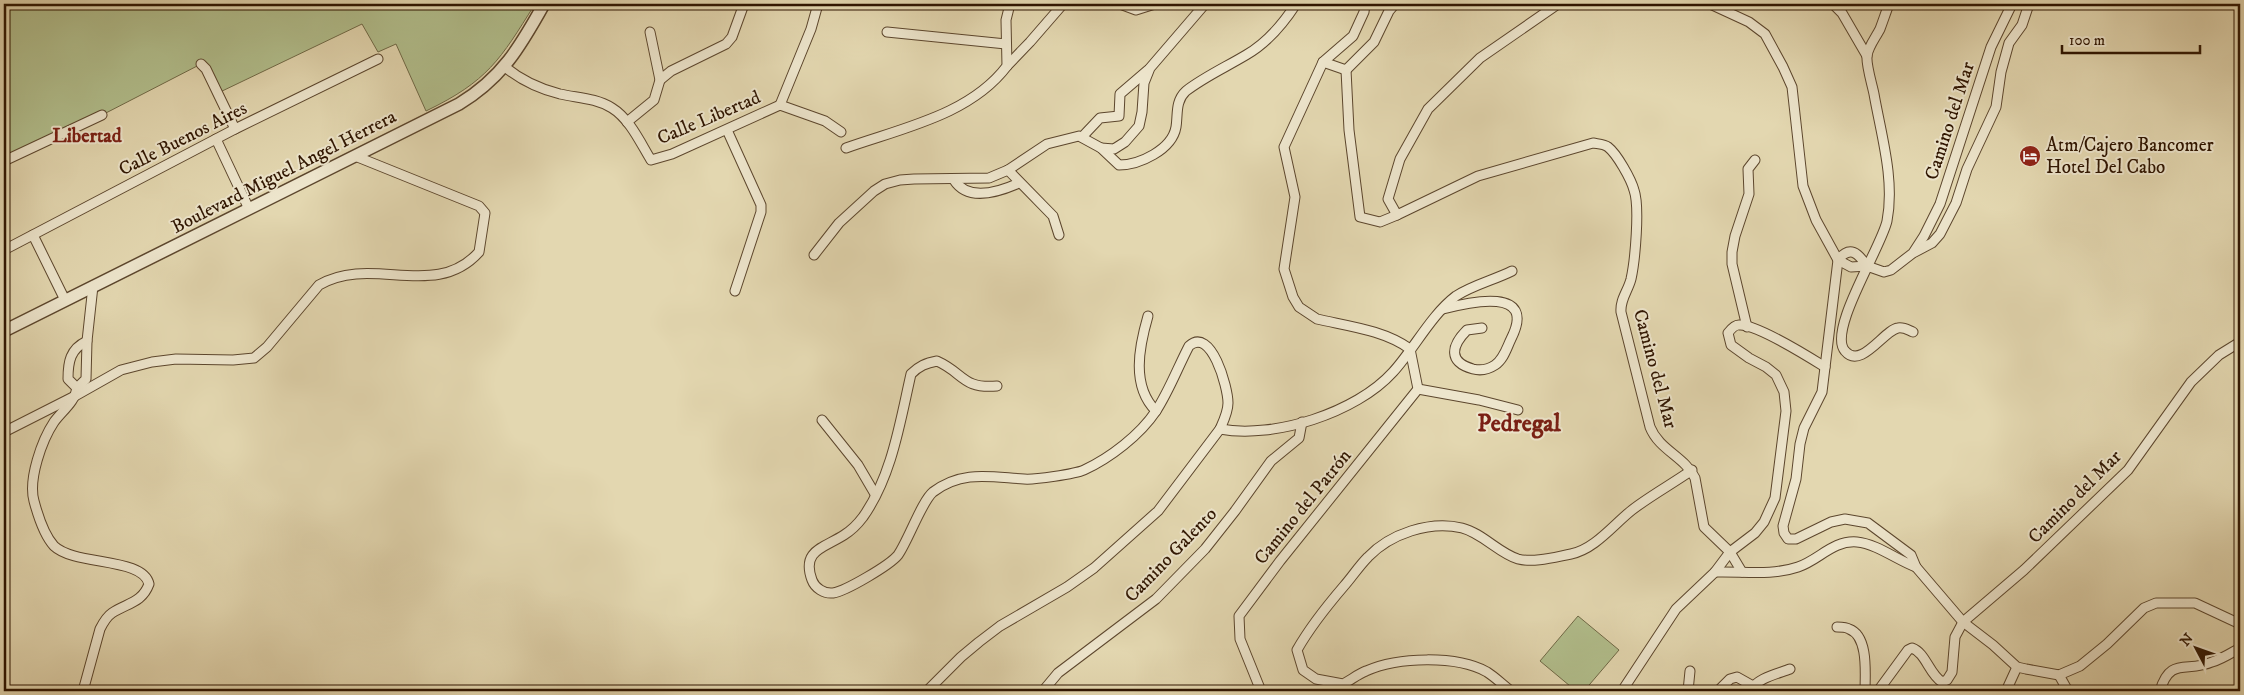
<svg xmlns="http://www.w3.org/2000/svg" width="2244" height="695" font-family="'IM FELL DW Pica',serif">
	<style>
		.green { fill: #b2bf8d; stroke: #706a47 }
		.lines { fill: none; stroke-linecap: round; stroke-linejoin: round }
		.minor-casing { stroke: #5c462d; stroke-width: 11 }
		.tertiary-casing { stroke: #5c462d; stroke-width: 14 }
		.minor { stroke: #ede5cc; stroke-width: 9 }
		.tertiary { stroke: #ede5cc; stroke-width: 11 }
		.labels { text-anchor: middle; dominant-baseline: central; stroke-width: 4; stroke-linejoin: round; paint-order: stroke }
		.street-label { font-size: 19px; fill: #2f1501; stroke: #ede5cc }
		.poi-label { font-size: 19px; fill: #2f1501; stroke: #ede5cc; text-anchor: start }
		.neighbourhood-label { font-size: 20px; font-weight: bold; fill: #7a1f14; stroke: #ede5cc }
		.district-label { font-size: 24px; font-weight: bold; fill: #7a1f14; stroke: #ede5cc }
	</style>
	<rect width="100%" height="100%" fill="#e3d7b0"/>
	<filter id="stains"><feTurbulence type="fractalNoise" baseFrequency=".004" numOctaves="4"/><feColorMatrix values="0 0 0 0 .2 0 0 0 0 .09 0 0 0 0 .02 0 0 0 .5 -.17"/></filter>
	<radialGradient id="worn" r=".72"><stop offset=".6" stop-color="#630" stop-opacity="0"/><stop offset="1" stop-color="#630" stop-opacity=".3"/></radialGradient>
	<g class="green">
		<path d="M4,4h531c-35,56 -47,77 -109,107l-30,-67 -18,8 -16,-28 -144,69 -17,-29 -99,51 -98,46z"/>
		<path d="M1578,616l41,34 -35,41h-8l-36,-30z"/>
	</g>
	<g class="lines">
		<g class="minor-casing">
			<g id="minor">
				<path d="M1120,4l16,6 19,-6"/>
				<path d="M1710,4l39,18 16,12 18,33 9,20 11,99 13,34 22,40 13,7 16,-1 17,6 7,-2 22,-17 11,-17 16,-32 51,-157 21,-43"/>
				<path d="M1833,4l9,9 25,43"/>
				<path d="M1889,4c-3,8 -6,17 -9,25 -4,8 -12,18 -13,27 -1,9 5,28 7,38 7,40 21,86 13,127 -5,25 -60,110 -42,130 16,19 39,-21 53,-23 6,-1 10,2 15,4"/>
				<path d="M887,32l119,12"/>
				<path d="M1323,62l23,8 28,-28 15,-31 6,-7"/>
				<path d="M201,64l5,5 29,60"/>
				<path d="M1007,66l23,-24 33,-38"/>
				<path d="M505,67c17,14 35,22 55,27 18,4 36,4 52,14 18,11 29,36 39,52l21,-6 108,-49 45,16 16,11"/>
				<path d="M1346,70l3,60 11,87 20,5 17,-7 -9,-16 12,-40 28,-50 52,-51 78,-54"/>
				<path d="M660,80l11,-9 55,-27 6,-7 12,-33"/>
				<path d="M780,105l31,-76 7,-25"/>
				<path d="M627,122l27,-22 6,-20 -10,-48"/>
				<path d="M727,130l34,75v7l-26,79"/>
				<path d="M1082,137l18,-19 19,-2 1,-22 28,-24"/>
				<path d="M216,139l33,70"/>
				<path d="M846,148c56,-20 124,-33 161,-82l-1,-46 4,-16"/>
				<path d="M1101,148l13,1 11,-7 14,-16 3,-14 2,-29 6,-15 55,-64"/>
				<path d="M4,161l98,-46"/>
				<path d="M1008,170l45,46 6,19"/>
				<path d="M954,180c14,22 45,12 65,3"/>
				<path d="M1397,215l81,-39 115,-33c5,1 11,1 15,4 9,7 23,32 26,43 6,17 1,71 -3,89 -3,12 -11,20 -10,33l29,115c9,23 35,30 45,51l9,49 26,25 12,20"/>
				<path d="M33,235l32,65"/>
				<path d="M4,250l231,-121 143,-70"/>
				<path d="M1915,252l17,-9 8,-9 16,-31 11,-34 29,-62 5,-35 8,-29 13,-18 7,-21"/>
				<path d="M814,255l25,-32 35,-32 11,-7 15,-4 14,-1 75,-1 19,-8 39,-26 32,-8 22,12 18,17c20,0 53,-15 57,-38 2,-12 -1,-26 10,-36 18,-14 40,-24 60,-36 21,-12 37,-31 50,-51"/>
				<path d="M1867,266c-9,-13 -17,-21 -29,-6l-16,132 -18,36 -4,16 -4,35 -13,47 1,7 4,6h8l35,-17 14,-3 23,4 43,32 5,12 47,55 30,23 24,22 9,2 33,6 21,-9 27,-22 37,-36 12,-5h39l45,21"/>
				<path d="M1443,309c26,-7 95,-23 68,30 -4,8 -7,20 -16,26 -6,4 -14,6 -22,4 -25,-7 -22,-23 -6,-39l15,-2"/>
				<path d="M1148,316c-9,31 -17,70 8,95"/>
				<path d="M1747,327l-15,-63v-12l3,-16 14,-42 -1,-25 7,-9"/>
				<path d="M997,386c-35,3 -33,-13 -60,-25 -11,2 -18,5 -26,13 -11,48 -19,102 -48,143 -6,8 -11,13 -19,18 -20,13 -43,15 -32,45 3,8 12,14 21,13 13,-2 57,-28 65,-38 10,-14 24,-54 35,-63 29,-22 57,-15 91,-13 10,1 51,-5 60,-9 26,-12 56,-35 72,-59 13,-20 22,-44 33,-65 22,-20 39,41 39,57 0,9 -4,17 -8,26 54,10 136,-16 173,-57 21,-23 38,-57 63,-76 17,-11 38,-16 56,-25"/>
				<path d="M77,388l-9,-9c0,-17 2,-30 19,-38"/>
				<path d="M1418,389l61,11 39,10"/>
				<path d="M822,420l36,45 17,29"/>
				<path d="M4,432l71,-36 46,-26 31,-8 24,-3 57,1 21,-2 13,-11 52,-62c53,-31 116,16 160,-33l6,-39 -6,-7 -124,-50"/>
				<path d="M1715,572c27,-1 57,4 83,-5 21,-7 35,-27 59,-25 20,2 40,18 59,25"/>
				<path d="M1837,627c4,0 9,0 12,2 20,7 16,46 16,62"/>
				<path d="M2059,675l9,16"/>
				<path d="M83,691l17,-62c3,-6 6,-12 12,-16 15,-10 30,-10 37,-29 -6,-27 -74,-18 -95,-38 -10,-11 -16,-30 -20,-45 -6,-22 8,-61 20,-79 8,-11 21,-20 23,-34l9,-9 1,-38 6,-55"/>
				<path d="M927,691l34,-34 18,-15 21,-16 67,-39 27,-19 64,-57 62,-82"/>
				<path d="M1043,691l15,-18 98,-74 49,-50 30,-38 36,-50 28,-23 3,-16"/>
				<path d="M1261,691l-21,-52 -1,-23 41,-55 138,-172 -8,-40c-26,-19 -63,-23 -93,-30l-18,-12 -6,-10 -9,-28 11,-72 -11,-50 39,-85 30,-26 11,-24 1,-8"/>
				<path d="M1511,691c-8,-6 -16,-14 -24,-19 -31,-17 -89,-15 -121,-1 -8,3 -15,9 -23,13l-27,-5 -13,-9 -6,-20c13,-23 29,-43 47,-64 8,-9 15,-20 24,-29 22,-23 62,-37 94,-29 20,5 38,26 56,31 16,4 37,-2 53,-5 24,-5 42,-29 61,-44 18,-14 40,-26 60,-40"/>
				<path d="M1622,691l54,-82 39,-37 15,-20 25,-19 9,-11 11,-24 11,-87 -2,-19 -8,-17 -10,-8 -17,-9 -18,-13 -3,-12c3,-4 7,-9 12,-8 18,0 69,32 85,42"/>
				<path d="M1688,691l2,-20"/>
				<path d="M1718,691l12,-12 7,-2 16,9"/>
				<path d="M1750,691c7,-13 27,-17 40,-22"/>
				<path d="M1878,691l30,-41 4,-2c14,5 17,26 30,34l5,-2 5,-8 3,-35 8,-15 61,-52 104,-100 63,-88 28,-27 21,-13"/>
				<path d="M2006,691l11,-24"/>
				<path d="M2160,691c10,-35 27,-18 52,-29 10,-3 19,-9 28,-14"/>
			</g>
		</g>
		<g class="tertiary-casing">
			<path id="tertiary" d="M4,331l455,-227c43,-26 61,-57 85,-100"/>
		</g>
		<use href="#minor" class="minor"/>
		<use href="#tertiary" class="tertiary"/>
	</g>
	<defs>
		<g id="hotel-disc" transform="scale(1.125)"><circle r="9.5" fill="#8f2418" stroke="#ede5cc"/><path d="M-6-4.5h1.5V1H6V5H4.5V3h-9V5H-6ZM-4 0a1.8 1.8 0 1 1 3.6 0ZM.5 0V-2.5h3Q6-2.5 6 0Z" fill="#fff"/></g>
	</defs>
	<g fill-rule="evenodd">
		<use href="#hotel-disc" x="2030" y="156"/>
	</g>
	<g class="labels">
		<g class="street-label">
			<text transform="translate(709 118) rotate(-23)">Calle Libertad</text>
			<text transform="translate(1950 121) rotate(-72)">Camino del Mar</text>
			<text transform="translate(183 139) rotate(-27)">Calle Buenos Aires</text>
			<text transform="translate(284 172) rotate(-27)">Boulevard Miguel Angel Herrera</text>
			<text transform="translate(1655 369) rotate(75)">Camino del Mar</text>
			<text transform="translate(2075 497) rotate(-45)">Camino del Mar</text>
			<text transform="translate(1303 507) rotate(-51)">Camino del Patrón</text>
			<text transform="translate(1171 555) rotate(-46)">Camino Galento</text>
		</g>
		<g class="poi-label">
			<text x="2046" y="145">Atm/Cajero Bancomer<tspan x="2046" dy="22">Hotel Del Cabo</tspan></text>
		</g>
		<g class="neighbourhood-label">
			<text x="87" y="136">Libertad</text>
		</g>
		<g class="district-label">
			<text x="1519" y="424">Pedregal</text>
		</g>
	</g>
	<rect width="2244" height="695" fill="none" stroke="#e3d7b0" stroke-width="20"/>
	<rect x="5" y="5" width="2234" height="685" fill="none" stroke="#2f1501" stroke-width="2.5"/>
	<rect x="10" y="10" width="2224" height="675" fill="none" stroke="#2f1501"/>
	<g transform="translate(2196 648) rotate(311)" stroke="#ede5cc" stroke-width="4" paint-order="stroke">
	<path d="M0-4L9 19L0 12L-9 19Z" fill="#2f1501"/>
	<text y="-8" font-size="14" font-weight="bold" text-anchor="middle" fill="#2f1501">N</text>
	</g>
	<path d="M2062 45v8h138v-8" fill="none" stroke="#2f1501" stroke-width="2.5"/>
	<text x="2069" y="45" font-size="15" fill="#2f1501" stroke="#ede5cc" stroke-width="4" paint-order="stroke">100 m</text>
	<rect width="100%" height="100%" filter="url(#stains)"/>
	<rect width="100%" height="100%" fill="url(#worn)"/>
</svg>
